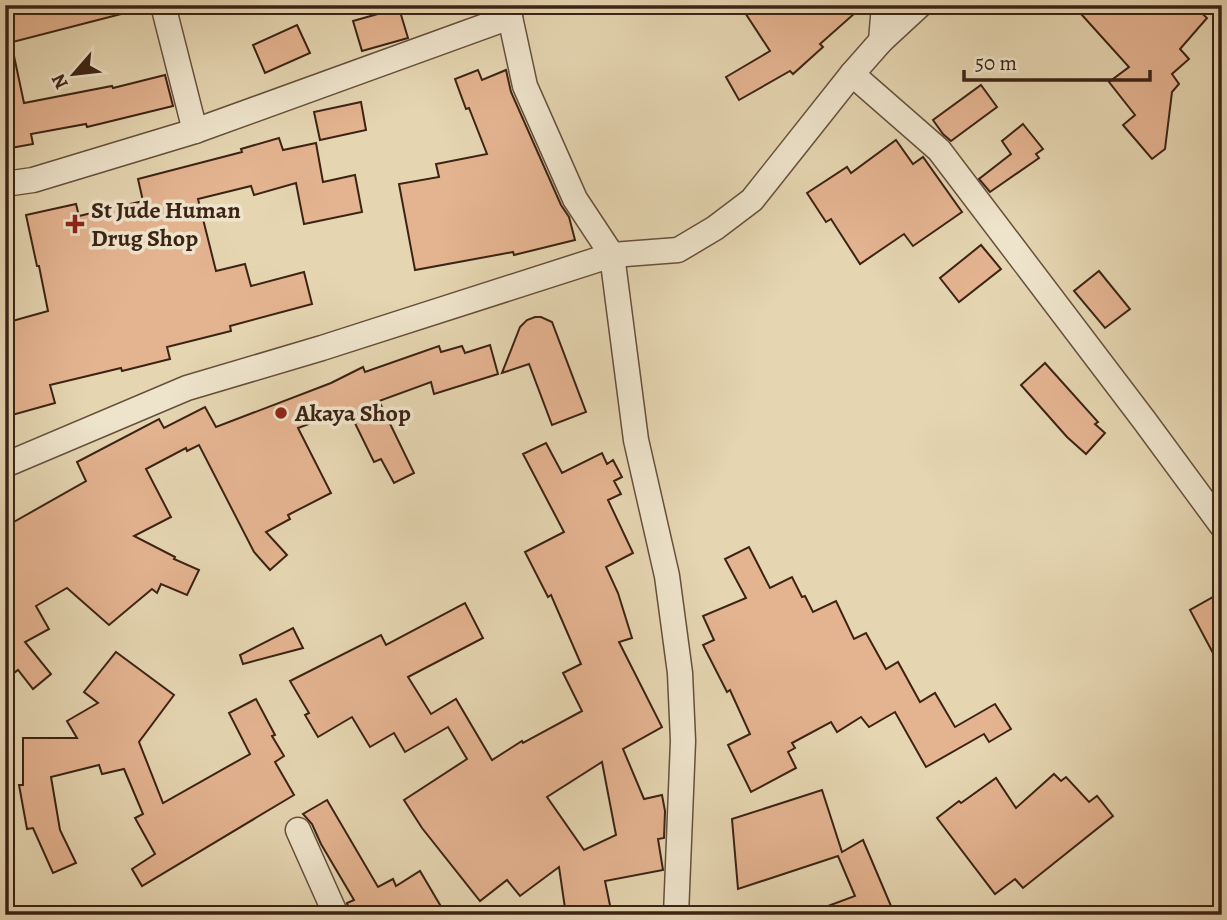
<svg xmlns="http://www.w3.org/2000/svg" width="1227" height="920" font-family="Alegreya,serif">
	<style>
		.building { fill: #e4b390; stroke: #3c2314; stroke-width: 2; fill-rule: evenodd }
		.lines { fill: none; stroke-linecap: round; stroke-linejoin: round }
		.minor-casing { stroke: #66503b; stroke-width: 27 }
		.minor { stroke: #eee4cc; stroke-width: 24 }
		.poi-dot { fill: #8f2418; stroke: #eee4cc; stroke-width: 2.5 }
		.labels { text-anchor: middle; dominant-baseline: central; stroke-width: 7; stroke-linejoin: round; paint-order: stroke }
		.poi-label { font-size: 24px; font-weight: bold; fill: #3c2314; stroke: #eee4cc; text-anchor: start }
	</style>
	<rect width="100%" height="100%" fill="#e5d5b1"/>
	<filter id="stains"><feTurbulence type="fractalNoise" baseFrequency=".00286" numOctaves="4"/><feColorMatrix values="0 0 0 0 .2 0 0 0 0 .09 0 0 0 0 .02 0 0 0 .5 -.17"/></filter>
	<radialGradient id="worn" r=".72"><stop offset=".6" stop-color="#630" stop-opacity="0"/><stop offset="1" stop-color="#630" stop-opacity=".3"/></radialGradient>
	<g class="building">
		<path d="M5,5h123l1,7 -124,32z"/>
		<path d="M740,5h124l-44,39 3,3 -30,27 -3,-3 -51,29 -13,-23 44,-26z"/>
		<path d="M1093,5h100l14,13 -27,31 9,10 -17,15 7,10 -7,8 -7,57 -13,10 -29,-34 12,-10 -26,-33 20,-15 -47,-52z"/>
		<path d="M399,8l9,30 -46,13 -9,-30z"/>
		<path d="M297,25l13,28 -45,20 -12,-28z"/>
		<path d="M14,56l10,47 88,-17 1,2 52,-13 8,31 -86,21 -1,-3 -55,10 2,10 -28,5v-92z"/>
		<path d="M478,70l4,10 24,-10 5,22 50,113 8,12 6,23 -61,15 -1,-3 -98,18 -16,-86 40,-7 -3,-13 51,-10 -18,-46 -3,1 -11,-30z"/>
		<path d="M981,85l16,22 -46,34 -8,-7 -10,-14z"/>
		<path d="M361,102l5,28 -46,10 -6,-28z"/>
		<path d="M1023,124l20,25 -7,5 3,4 -49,34 -11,-13 32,-25 -9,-13z"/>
		<path d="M279,138l4,12 33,-7 7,39 32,-7 7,37 -58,12 -8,-41 -42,12 -3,-9 -53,13 18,72 29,-7 6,22 53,-14 8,32 -82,22 1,5 -64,16 3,12 -48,12 -1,-3 -71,17 5,18 -50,14v-94l43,-12 -9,-45h-2l-11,-51 50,-11 3,12 64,-15 -5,-22 104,-27 -1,-3z"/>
		<path d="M896,140l17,24 10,-7 39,55 -49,34 -9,-12 -44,30 -29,-45 -5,3 -19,-29 40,-26 4,6z"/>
		<path d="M981,245l20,24 -42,33 -19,-24z"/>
		<path d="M1099,271l31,38 -25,19 -31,-37z"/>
		<path d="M535,317h6l11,5 34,90 -34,13 -23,-61 -27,9 18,-46 7,-7z"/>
		<path d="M490,345l8,29 -64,20 -3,-12 -52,19 35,72 -20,10 -13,-24 -7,3 -24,-49 -10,4 -2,-4 -40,15 33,65 -43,22 2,4 -24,13 21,23 -17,15 -16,-18 -55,-107 -12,6 -1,-3 -40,21 25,48 -37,19 41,21 -1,2 25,11 -12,25 -26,-11 -4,9 -5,-4 -43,36 -42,-37 -31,18 13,23 -24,13 26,32 -18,15 -15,-19 -13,10v-153l81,-46 -9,-19 82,-43 5,9 41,-21 11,20 115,-44 32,-16 2,5 74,-26 2,6 21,-6 3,7z"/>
		<path d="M1045,363l53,59 -3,2 10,9 -19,21 -19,-17 -46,-52z"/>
		<path d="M546,443l16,30 40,-20 5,11 6,-4 9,17 -8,4 7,13 -13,6 25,53 -27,14 12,26 14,45 -13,4 43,85 -39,22 21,50 18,-4 3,16 -1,27 -6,1 5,31 -58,11 7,34h-25l-1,-3 -20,3 -7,-48 -39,29 -13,-16 -27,21 -58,-73 -18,-28 63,-41 -19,-32 -43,25 -11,-19 -24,14 -18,-30 -34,20 -13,-22 4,-2 -19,-32 91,-46 5,10 79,-42 18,35 -75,39 23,37 25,-15 36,61 30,-19 1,2 59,-32 -19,-38 18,-9 -30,-69 -3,2 -23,-45 39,-20 -41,-78zM602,762l14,73 -32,15 -37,-53z"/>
		<path d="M749,547l21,41 22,-11 10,20 3,-1 8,16 23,-11 18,38 12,-6 20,36 12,-7 22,40 15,-9 20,34 40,-23 16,25 -22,13 -5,-8 -58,33 -31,-55 -26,15 -8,-10 -24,15 -6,-10 -39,21 3,5 -7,4 8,16 -45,24 -23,-47 22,-11 -20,-44 -3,2 -24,-47 11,-5 -11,-24 43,-18 -21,-39z"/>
		<path d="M1222,592v78l-32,-60z"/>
		<path d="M293,628l10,20 -60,16 -3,-9z"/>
		<path d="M116,652l58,43 -35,47 24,61 87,-49 -21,-41 27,-14 19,36 -3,1 12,20 -9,6 19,33 -152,91 -10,-17 23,-15 -20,-36 8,-4 -19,-45 -22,5 -3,-9 -48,12 9,53 16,33 -23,10 -20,-45 -6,1 -8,-44h4v-47h54l-10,-17 31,-18 -14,-11z"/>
		<path d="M1054,774l7,7 5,-4 23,25 8,-6 16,20 -90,72 -8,-9 -20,15 -58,-76 22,-17 2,2 35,-25 20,30z"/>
		<path d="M822,790l20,62 21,-12 28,66 -22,9h-59l-1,-2 46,-17 -17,-40 -100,33 -6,-70z"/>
		<path d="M327,800l51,87 15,-8 3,7 24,-15 26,44h-95l-4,-12 7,-3 -33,-56 -9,-20 -9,-10z"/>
	</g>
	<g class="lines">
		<g class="minor-casing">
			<g id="minor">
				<path d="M163,5l32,126"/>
				<path d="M503,5l7,12 15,69 50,113 37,56 24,185 31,136 13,97 3,68 -7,174"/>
				<path d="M881,41l3,-36"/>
				<path d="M852,74l87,76 205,270 78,106"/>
				<path d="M5,184l28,-4 162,-49 315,-114"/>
				<path d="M5,465l182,-77 135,-40 290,-93 66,-5 37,-22 37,-28 100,-126 29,-33 39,-36"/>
				<path d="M298,830l38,85"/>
			</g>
		</g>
		<use href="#minor" class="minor"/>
	</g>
	<g class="poi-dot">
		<path d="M71.5 213.5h7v7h7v7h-7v7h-7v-7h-7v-7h7z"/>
		<circle cx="281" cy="413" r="7"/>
	</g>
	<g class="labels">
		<g class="poi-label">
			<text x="91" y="210">St Jude Human<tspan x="91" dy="28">Drug Shop</tspan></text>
			<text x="295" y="413">Akaya Shop</text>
		</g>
	</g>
	<rect width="1227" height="920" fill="none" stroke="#e5d5b1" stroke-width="28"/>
	<rect x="7" y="7" width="1213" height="906" fill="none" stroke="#3c2314" stroke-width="3.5"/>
	<rect x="14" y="14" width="1199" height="892" fill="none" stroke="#3c2314" stroke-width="2"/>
	<g transform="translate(74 74) rotate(242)" stroke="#eee4cc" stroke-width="5" paint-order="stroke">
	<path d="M0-5L12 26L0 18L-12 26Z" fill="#3c2314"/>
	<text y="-10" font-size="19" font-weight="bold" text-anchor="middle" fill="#3c2314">N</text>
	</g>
	<path d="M964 70v10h186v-10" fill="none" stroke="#3c2314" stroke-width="3.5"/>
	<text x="975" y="70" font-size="21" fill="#3c2314" stroke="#eee4cc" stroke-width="5" paint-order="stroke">50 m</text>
	<rect width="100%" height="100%" filter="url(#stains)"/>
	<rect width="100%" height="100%" fill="url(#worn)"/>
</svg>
